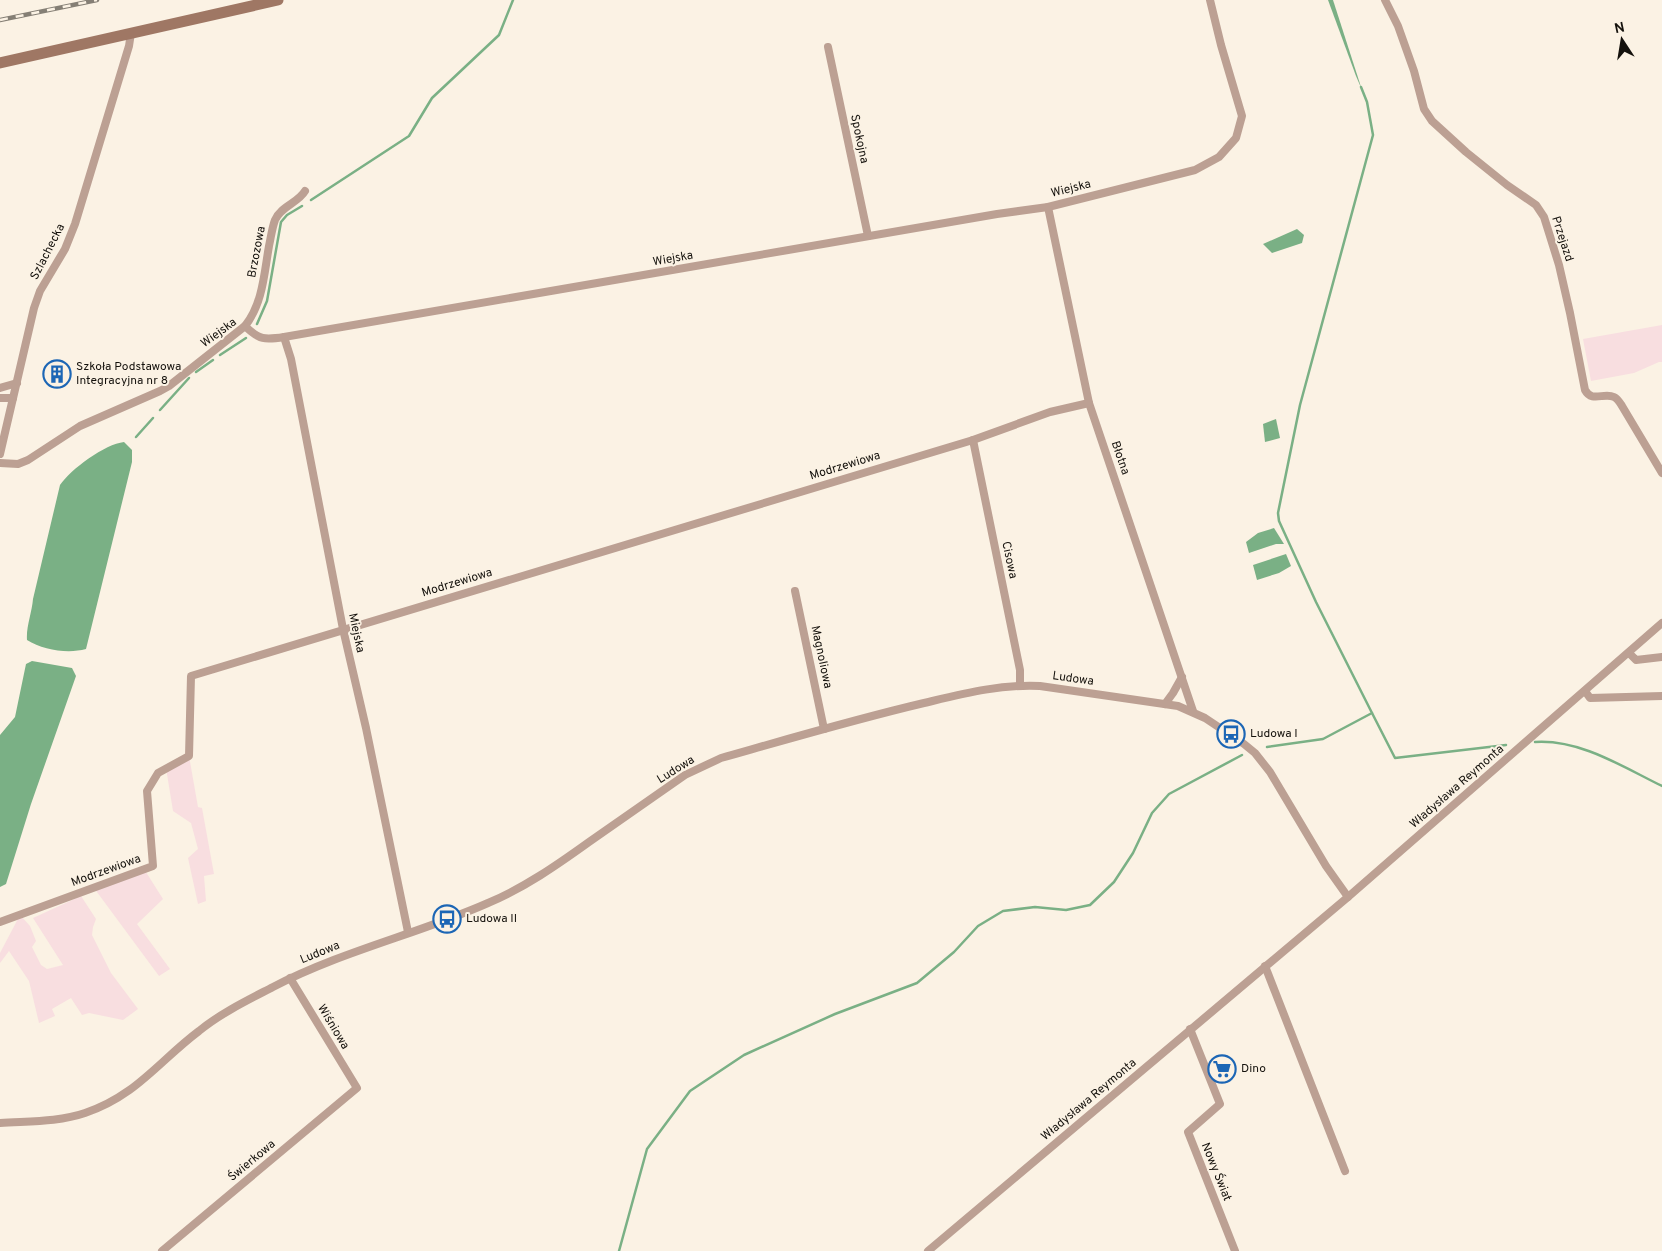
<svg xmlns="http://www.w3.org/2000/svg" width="1662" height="1251" font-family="Overpass,sans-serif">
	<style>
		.green { fill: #f8dee0 }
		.water { fill: #7ab085 }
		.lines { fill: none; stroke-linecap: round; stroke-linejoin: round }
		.stream { stroke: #7ab085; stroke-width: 2.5 }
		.minor { stroke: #bca093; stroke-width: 8 }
		.secondary { stroke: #9f7764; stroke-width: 11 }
		.rail-casing { stroke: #857f75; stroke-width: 4.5 }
		.rail { stroke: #fbf2e4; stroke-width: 2.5; stroke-dasharray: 8; stroke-linecap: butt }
		.labels { text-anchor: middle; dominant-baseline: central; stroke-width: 4; stroke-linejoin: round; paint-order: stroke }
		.street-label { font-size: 12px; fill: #14110c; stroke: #fbf2e4 }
		.poi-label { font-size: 12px; fill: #14110c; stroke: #fbf2e4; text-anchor: start }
	</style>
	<rect width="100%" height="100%" fill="#fbf2e4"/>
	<g class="green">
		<path d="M1662,325v37h-3l-25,11 -43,8 -8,-42z"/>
		<path d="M189,756l9,51 4,1 12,66 -10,2 2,25 -8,3 -10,-46 10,-9 -7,-26 -18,-12 -7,-43z"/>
		<path d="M144,869l19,30 -26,25 33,45 -11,7 -65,-88z"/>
		<path d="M81,896l15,23 -3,8 -1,8 19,38 27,36 -15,11 -34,-7 -7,2 -11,-17 -19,11 3,7 -16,7 -10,-42 -20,-30 -9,12v-10l20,-38 10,11 6,15 -4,6 9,18 6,4 16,-4 -30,-47z"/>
	</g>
	<g class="water">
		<path d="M1328,0h5l29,90 -6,-14z"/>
		<path d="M1297,229l7,6 -2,8 -30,10 -9,-9z"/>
		<path d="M1276,419l4,19 -15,4 -2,-18z"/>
		<path d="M124,442l8,8v12l-46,187c-18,5 -43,1 -59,-9 -1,-13 5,-28 6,-41l27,-114c11,-16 45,-41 64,-43z"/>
		<path d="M1274,528l10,16h-8l-27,9 -3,-11 12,-9z"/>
		<path d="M1286,554l5,12 -12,7 -22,7 -4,-15z"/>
		<path d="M32,661l40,7 4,8 -45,128 -25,80 -6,3v-152l15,-18 11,-53z"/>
	</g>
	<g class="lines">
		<g class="stream">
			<path d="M311,200l98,-64 23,-38 67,-63 14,-35"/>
			<path d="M257,324l10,-23 14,-79 6,-7 15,-9"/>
			<path d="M220,355l26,-17"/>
			<path d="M196,372l17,-12"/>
			<path d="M160,410l29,-32"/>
			<path d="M136,437l17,-19"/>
			<path d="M1372,713l23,45 111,-13"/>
			<path d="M1535,742c45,-3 88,25 127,44"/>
			<path d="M1267,747l56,-8 49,-26 -56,-111 -37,-81 -1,-8 22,-108 73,-270 -6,-33 -6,-15"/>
			<path d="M619,1251l28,-102 43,-58 54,-36 91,-41 82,-31 37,-31 24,-26 25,-15 32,-4 31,3 24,-5 24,-23 19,-29 19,-40 17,-19 73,-39"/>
		</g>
		<g class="minor">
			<path d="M1385,0l13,26 16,45 10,38 8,12 34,31 41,33 29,20 8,12 15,48 11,48 15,77c7,13 19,2 29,7 4,2 6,6 8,9l40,67"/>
			<path d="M828,47l40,189"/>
			<path d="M1048,207l41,196 104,308"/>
			<path d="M245,326c18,-23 19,-52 24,-80 2,-9 3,-18 6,-26 6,-14 23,-17 30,-29"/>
			<path d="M284,337l7,22 52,270 23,99 42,204"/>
			<path d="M0,388l17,-5"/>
			<path d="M0,398h13"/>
			<path d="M973,440l47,230v15"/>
			<path d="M0,454l34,-146 6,-17 25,-42 10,-25 54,-178 2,-13"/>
			<path d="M0,463l18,1 10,-4 52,-34 80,-35 9,-5 76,-60c14,14 20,14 39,11l713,-123 51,-7 147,-37 24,-13 17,-19 6,-22 -21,-71 -11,-45"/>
			<path d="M795,591l29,138"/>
			<path d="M1629,653l7,7 26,-3"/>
			<path d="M1585,691l5,7 72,-2"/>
			<path d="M1165,704l8,-11 9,-16"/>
			<path d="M0,922l153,-56 -6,-75 11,-18 31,-17 2,-80 782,-236 77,-28 39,-9"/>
			<path d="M1265,966l80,205"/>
			<path d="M1190,1029l30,75 -32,28 47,119"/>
			<path d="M0,1123c28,-2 59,-1 85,-10 51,-17 74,-52 114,-82 22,-18 49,-31 74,-44 69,-36 145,-53 215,-84 36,-15 69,-38 101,-61 32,-22 64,-45 96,-67l36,-17c67,-19 135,-39 203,-55 38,-9 76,-19 116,-17l138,20 27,12 39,26 11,9 15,19 56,94 22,31"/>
			<path d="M162,1251l195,-163 -67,-110"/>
			<path d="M928,1251l420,-354 314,-274"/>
		</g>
		<path class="secondary" d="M0,63l278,-63"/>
		<g class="rail-casing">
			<path id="rail" d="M0,20l97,-20"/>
		</g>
		<use href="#rail" class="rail"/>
	</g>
	<defs>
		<g id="building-ring" transform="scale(1.4375)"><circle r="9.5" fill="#fbf2e4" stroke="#1c66b5" stroke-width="1.5"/><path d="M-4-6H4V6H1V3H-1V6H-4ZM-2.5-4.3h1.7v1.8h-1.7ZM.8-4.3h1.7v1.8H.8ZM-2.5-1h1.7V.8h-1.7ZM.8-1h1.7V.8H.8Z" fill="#1c66b5"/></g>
		<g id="bus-ring" transform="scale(1.4375)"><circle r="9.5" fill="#fbf2e4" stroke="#1c66b5" stroke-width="1.5"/><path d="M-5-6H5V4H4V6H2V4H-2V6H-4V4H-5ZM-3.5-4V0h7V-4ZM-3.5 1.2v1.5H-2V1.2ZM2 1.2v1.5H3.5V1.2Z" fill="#1c66b5"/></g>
		<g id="supermarket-ring" transform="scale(1.4375)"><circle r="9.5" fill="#fbf2e4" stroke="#1c66b5" stroke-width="1.5"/><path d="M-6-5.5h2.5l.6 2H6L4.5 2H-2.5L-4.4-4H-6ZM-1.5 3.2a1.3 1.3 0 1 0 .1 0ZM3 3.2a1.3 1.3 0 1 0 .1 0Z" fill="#1c66b5"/></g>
	</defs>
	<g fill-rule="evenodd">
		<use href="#building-ring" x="57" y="374"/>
		<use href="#bus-ring" x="1231" y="734"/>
		<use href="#bus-ring" x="447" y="919"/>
		<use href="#supermarket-ring" x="1222" y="1069"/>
	</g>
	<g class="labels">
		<g class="street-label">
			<text transform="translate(859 139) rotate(78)">Spokojna</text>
			<text transform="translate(1071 189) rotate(-14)">Wiejska</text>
			<text transform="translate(1562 239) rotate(72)">Przejazd</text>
			<text transform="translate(48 252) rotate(-63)">Szlachecka</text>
			<text transform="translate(257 252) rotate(-79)">Brzozowa</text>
			<text transform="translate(673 259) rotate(-10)">Wiejska</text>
			<text transform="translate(219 333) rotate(-36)">Wiejska</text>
			<text transform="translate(1120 458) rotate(71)">Błotna</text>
			<text transform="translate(845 466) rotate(-17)">Modrzewiowa</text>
			<text transform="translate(1009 560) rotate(78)">Cisowa</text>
			<text transform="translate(457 583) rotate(-17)">Modrzewiowa</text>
			<text transform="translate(356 633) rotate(78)">Miejska</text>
			<text transform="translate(821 657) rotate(78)">Magnoliowa</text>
			<text transform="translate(1073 679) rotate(8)">Ludowa</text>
			<text transform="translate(676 770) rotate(-32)">Ludowa</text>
			<text transform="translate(1457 787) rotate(-41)">Władysława Reymonta</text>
			<text transform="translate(106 871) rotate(-20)">Modrzewiowa</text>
			<text transform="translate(320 953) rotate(-22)">Ludowa</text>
			<text transform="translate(333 1027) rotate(59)">Wiśniowa</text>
			<text transform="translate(1089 1100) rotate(-40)">Władysława Reymonta</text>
			<text transform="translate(252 1161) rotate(-40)">Świerkowa</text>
			<text transform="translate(1216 1172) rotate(68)">Nowy Świat</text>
		</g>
		<g class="poi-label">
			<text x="76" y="367">Szkoła Podstawowa<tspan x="76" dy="14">Integracyjna nr 8</tspan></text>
			<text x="1250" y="734">Ludowa I</text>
			<text x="466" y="919">Ludowa II</text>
			<text x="1241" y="1069">Dino</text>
		</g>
	</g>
	<g transform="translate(1622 40) rotate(348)" stroke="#fbf2e4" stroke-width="4" paint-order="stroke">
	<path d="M0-4L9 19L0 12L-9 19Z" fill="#14110c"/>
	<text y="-8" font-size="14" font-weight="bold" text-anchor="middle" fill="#14110c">N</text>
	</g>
</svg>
